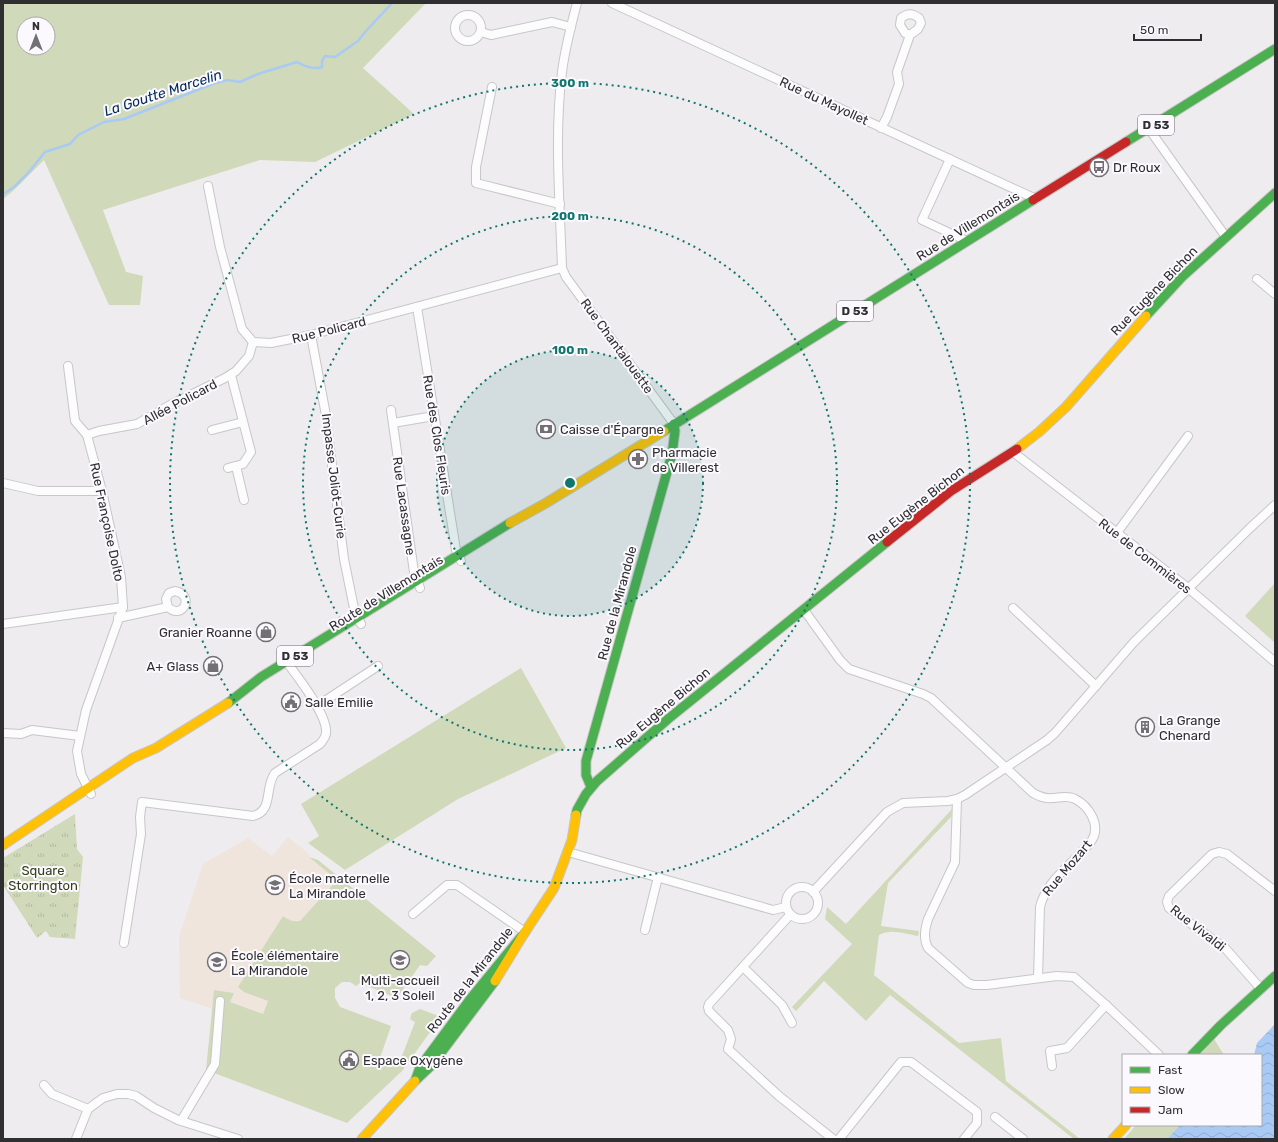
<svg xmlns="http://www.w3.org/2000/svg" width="1278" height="1142" font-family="Rubik,sans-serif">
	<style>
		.education { fill: #f0e5dd }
		.green { fill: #d0d9b9; fill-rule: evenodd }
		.park { fill: url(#park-tufts) }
		.water { fill: url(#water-waves) }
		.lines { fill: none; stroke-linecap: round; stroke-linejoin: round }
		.stream { stroke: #a9caf5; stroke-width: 2.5 }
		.street-casing { stroke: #c7c6c8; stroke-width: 10 }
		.fast-casing { stroke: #c7c6c8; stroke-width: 11 }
		.slow-casing { stroke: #c7c6c8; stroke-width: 11 }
		.jam-casing { stroke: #c7c6c8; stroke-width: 11 }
		.street { stroke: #fcfcfd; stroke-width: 8 }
		.fast { stroke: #4caf50; stroke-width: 9 }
		.slow { stroke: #ffc107; stroke-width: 9 }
		.jam { stroke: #c62828; stroke-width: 9 }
		.ring { fill: none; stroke: #0f766e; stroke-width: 2; stroke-dasharray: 2 4 }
		.labels { text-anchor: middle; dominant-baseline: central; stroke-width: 4; stroke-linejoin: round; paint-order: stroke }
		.shield { fill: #fbf9fe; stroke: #6c6b6e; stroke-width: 1 }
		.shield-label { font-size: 12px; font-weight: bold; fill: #2f2e30 }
		.street-label { font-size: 13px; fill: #2f2e30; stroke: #fbf9fe }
		.poi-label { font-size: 13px; fill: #2f2e30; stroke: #fbf9fe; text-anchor: start }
		.park-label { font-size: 13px; fill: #354019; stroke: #fbf9fe }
		.water-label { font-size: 14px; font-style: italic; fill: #002a57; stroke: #fbf9fe }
		.centre { fill: #0f766e; stroke: #fbf9fe; stroke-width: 2 }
		.ring-label { font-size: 12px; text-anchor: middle; font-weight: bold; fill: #0f766e; stroke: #fbf9fe; stroke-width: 4; stroke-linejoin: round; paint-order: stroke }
	</style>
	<defs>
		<pattern id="park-tufts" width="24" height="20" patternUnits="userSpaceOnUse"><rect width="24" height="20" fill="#d0d9b9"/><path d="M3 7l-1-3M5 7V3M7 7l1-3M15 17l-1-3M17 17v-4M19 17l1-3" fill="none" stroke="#b3bb9f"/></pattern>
		<pattern id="water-waves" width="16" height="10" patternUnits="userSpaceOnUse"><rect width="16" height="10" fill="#a9caf5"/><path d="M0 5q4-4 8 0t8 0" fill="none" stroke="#92aed2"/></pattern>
	</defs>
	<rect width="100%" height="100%" fill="#eeecef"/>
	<path class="education" d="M288,837l20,16 1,4 28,22 -37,42 -6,1 -4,-1 -7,-5 -39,76 24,9 -5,14 -33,-13 4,-9 -19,-3 -2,19 -33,-11 -1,-61 24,-73 45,-26 24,18z"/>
	<g class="green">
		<path d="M3,3h423l-63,65 51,46 -99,48 -55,-2 -157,50 23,62 17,4 -3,29h-31l-65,-145 -31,31 -10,8zM24,24h24v24h-24z"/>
		<path d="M1275,583v60l-30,-27z"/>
		<path d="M521,668l45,80 -108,51 -113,71 -37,-27 11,-7 -18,-32z"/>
		<path d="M952,809l-1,8 -63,66 -7,43 38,5 -1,5c-12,-2 -27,-8 -39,-1l-5,40 85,68 42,-5 5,43 74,58h-6l-184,-144 -24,26 -42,-40 -28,30 -4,-4 60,-63 -27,-25 2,-12 19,17z"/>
		<path d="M309,857l9,3 118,96 -9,10 -7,-1 -23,33 -37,-15 -4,3 -6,-4h-8l-7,6v10l5,9 51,19 -11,32 19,6 16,-42 -5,-3 2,-6 8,-4 21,8 -39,54 -55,52 -141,-53 8,-80 20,3 -4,9 33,12 5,-13 -24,-9 -6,-5 45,-71c6,4 9,6 17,5l37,-41z"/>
		<path d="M1214,1039l10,16h-24z"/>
		<path d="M1136,1125h44l-13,14h-43z"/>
	</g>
	<path class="park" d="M75,814l2,35 6,8 -8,82 -25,-2 -4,-6 -9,7 -34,-53v-27z"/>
	<path class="water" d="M1275,1024v115h-108l13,-14h81v-70h-7l3,-12z"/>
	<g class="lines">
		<path class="stream" d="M3,194l11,-7 14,-14 17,-21 25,-8 8,-9 26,-13 20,-3 91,-36 13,-3 12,2 18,-8 39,-12c7,4 17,8 25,5v-6l3,-5 10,1 23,-16 8,-10 26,-28"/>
		<g class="street-casing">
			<g id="street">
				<path d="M577,3c-6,23 -12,45 -15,69 -8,63 -2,132 0,196l4,9 108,147"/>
				<path d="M612,3l424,196"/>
				<circle cx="468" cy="28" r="13"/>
				<path d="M481,32l10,3 61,-13 19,5"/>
				<path d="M492,87l-16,80v16l84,21"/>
				<path d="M881,128l6,-11 12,-33 -2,-12 13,-37 8,-6 3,-6 -2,-5c-7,-5 -11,-5 -18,0l-1,7 5,8 5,2"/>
				<path d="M1149,129l77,108"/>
				<path d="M950,159l-28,61 45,21"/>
				<path d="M208,186l12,61 22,82 11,13 18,1 40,-8 251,-67"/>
				<path d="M1257,279l18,15"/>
				<path d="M417,307l39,243 5,11"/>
				<path d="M311,335l14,75 19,149 11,54 6,11"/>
				<path d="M68,366l7,55 12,14 15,56 19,86 2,30 -37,103 -9,41 4,23 10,20"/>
				<path d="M391,410l23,162 6,16"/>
				<path d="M393,423l41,-7"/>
				<path d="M212,430l31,-8"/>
				<path d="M87,435l12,-4 38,-7 35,-20 53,-26 11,-7 13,-15 4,-14"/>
				<path d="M1013,452l175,136 87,74"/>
				<path d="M236,466l8,34"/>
				<path d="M228,468l15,-4 8,-12 -20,-77"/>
				<path d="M3,483l35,8h64"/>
				<path d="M1116,534l72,-98"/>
				<path d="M1013,608l83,78"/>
				<path d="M804,610l36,50 9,9 74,25 8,4 102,95c6,3 11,6 18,5 8,0 16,-3 24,1 14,7 26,26 17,41 -3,5 -8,9 -12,14 -16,16 -35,31 -40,53l-2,71"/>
				<path d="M118,618l50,-11c14,14 28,-12 7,-16l-6,2 -3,6 2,8"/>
				<path d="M3,624l120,-17"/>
				<path d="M317,706l61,-40"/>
				<path d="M3,733l18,1 11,-4 48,6"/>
				<path d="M957,799l-2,63 -27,57c-3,10 -5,19 0,29l40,35 6,2h13l70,-9 17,1 32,28 53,50"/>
				<path d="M568,852l205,58 13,-3"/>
				<circle cx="802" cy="903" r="16"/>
				<path d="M813,892l74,-80 16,-9 45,-2 9,-2 8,-4 82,-55 8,-7 79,-91 116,-114 25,-23"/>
				<path d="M413,914l34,-29h10l68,47"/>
				<path d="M790,915l-81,89 -1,3 1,4 19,19 3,9 -3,10 51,47 54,43"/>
				<path d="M645,930l13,-53"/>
				<path d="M124,943l17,-109 -1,-17 2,-15 111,14c21,-5 11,-29 22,-43l45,-29c3,-4 6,-7 6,-11 2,-18 -29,-57 -40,-72"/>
				<path d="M743,967l39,38 10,18"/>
				<path d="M1261,989l-36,-41 -56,-40 -2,-6 2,-6 43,-42 7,-2 8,2 48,37"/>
				<path d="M1052,1066l-2,-15 17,-3 39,-43"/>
				<path d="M44,1085l8,9 36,15"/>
				<path d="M995,1117l28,22"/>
				<path d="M181,1121l34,-57 5,-63"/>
				<path d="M76,1139l12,-30 15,-11 14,-4h11l8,2 18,12 24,12 60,19"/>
				<path d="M839,1139l62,-77h10l66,50v11l-13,16"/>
			</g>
		</g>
		<g class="fast-casing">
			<g id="fast">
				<path d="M1126,142l149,-93"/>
				<path d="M1146,316l36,-39 93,-84"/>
				<path d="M664,431l369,-231"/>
				<path d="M228,703l33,-26 249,-154"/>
				<path d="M591,787l-5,-12v-14l86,-307 3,-23 -1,-7"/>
				<path d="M576,815l1,-5 9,-16 11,-13 71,-62 219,-177"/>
				<path d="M495,981l-64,85 -16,15 5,-14 51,-69 54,-66"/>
				<path d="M1192,1055l29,-30 54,-49"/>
			</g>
		</g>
		<g class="slow-casing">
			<g id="slow">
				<path d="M1017,449l22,-17 27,-25 80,-91"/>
				<path d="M510,523l36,-20 118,-72"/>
				<path d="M3,845l130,-87 23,-10 72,-45"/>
				<path d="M495,981l30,-49 29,-44 18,-48 4,-25"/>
				<path d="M362,1139l53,-58"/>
				<path d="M1113,1139l13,-14"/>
			</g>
		</g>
		<g class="jam-casing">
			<g id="jam">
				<path d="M1033,200l93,-58"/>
				<path d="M887,542l64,-51 66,-42"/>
			</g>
		</g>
		<use href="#street" class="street"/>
		<use href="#fast" class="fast"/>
		<use href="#slow" class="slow"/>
		<use href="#jam" class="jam"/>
	</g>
	<circle cx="570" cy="483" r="133" fill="#0f766e" fill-opacity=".12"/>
	<g class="ring">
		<circle cx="570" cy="483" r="133"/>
		<circle cx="570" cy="483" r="267"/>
		<circle cx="570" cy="483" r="400"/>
	</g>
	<defs>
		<g id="bus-ring" transform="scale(1)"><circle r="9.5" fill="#fbf9fe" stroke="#727073" stroke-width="1.5"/><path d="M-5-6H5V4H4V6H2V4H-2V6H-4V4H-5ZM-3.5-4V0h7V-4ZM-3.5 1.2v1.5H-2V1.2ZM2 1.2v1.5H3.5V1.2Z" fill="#727073"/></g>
		<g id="bank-ring" transform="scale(1)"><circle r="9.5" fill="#fbf9fe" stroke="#727073" stroke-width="1.5"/><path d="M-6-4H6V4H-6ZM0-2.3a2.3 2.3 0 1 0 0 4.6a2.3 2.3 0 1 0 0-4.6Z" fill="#727073"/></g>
		<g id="pharmacy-ring" transform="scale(1)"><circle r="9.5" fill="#fbf9fe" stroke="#727073" stroke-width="1.5"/><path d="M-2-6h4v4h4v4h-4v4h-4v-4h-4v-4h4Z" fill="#727073"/></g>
		<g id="shop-ring" transform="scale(1)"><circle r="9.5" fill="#fbf9fe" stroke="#727073" stroke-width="1.5"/><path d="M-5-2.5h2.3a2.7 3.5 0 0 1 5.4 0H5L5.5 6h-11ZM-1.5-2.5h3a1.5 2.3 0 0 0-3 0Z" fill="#727073"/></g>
		<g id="civic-ring" transform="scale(1)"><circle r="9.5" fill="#fbf9fe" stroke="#727073" stroke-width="1.5"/><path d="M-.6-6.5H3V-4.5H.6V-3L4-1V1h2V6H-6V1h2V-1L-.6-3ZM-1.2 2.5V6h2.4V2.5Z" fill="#727073"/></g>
		<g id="building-ring" transform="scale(1)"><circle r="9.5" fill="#fbf9fe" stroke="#727073" stroke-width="1.5"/><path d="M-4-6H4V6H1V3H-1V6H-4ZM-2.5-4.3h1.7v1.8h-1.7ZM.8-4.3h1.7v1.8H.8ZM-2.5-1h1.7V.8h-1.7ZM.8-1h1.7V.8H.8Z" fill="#727073"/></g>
		<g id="school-ring" transform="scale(1)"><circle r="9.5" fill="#fbf9fe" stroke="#727073" stroke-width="1.5"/><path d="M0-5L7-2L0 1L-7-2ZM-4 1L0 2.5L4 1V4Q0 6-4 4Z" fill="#727073"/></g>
	</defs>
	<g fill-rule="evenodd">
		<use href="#bus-ring" x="1099" y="167"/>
		<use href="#bank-ring" x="546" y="429"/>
		<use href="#pharmacy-ring" x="638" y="459"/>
		<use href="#shop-ring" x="266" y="632"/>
		<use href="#shop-ring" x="213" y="666"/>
		<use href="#civic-ring" x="291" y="702"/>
		<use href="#building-ring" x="1145" y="727"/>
		<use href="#school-ring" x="275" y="885"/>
		<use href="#school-ring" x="400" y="960"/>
		<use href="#school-ring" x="217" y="962"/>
		<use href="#civic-ring" x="349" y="1060"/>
	</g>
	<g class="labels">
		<g class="shield">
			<rect x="1138" y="115" width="36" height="20" rx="3"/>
			<rect x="837" y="301" width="36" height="20" rx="3"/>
			<rect x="277" y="646" width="36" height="20" rx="3"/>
		</g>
		<g class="shield-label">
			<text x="1156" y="125">D 53</text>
			<text x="855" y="311">D 53</text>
			<text x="295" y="656">D 53</text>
		</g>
		<g class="street-label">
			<text transform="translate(824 101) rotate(25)">Rue du Mayollet</text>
			<text transform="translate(968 226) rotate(-32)">Rue de Villemontais</text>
			<text transform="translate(1154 291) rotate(-46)">Rue Eugène Bichon</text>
			<text transform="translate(329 330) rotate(-14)">Rue Policard</text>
			<text transform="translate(617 346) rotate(54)">Rue Chantalouette</text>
			<text transform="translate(180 402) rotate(-28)">Allée Policard</text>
			<text transform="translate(437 435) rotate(81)">Rue des Clos Fleuris</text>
			<text transform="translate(334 476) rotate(83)">Impasse Joliot-Curie</text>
			<text transform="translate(916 505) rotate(-38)">Rue Eugène Bichon</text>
			<text transform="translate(404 506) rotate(82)">Rue Lacassagne</text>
			<text transform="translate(107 522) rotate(78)">Rue Françoise Dolto</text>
			<text transform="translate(1145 556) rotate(38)">Rue de Commières</text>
			<text transform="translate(386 593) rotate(-32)">Route de Villemontais</text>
			<text transform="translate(617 603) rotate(-75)">Rue de la Mirandole</text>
			<text transform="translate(663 708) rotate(-40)">Rue Eugène Bichon</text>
			<text transform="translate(1067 868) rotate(-50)">Rue Mozart</text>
			<text transform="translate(1198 928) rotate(38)">Rue Vivaldi</text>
			<text transform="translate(470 980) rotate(-52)">Route de la Mirandole</text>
		</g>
		<g class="poi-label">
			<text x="1113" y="167">Dr Roux</text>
			<text x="560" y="429">Caisse d'Épargne</text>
			<text x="652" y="452">Pharmacie<tspan x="652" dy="15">de Villerest</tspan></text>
			<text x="252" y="632" text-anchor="end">Granier Roanne</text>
			<text x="199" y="666" text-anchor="end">A+ Glass</text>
			<text x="305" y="702">Salle Emilie</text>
			<text x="1159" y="720">La Grange<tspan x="1159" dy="15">Chenard</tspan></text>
			<text x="289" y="878">École maternelle<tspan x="289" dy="15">La Mirandole</tspan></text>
			<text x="231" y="955">École élémentaire<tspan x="231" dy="15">La Mirandole</tspan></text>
			<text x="400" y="980" text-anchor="middle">Multi-accueil<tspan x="400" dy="15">1, 2, 3 Soleil</tspan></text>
			<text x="363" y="1060">Espace Oxygène</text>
		</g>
		<g class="park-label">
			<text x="43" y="870">Square<tspan x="43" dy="15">Storrington</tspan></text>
		</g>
		<g class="water-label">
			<text transform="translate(163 93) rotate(-18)">La Goutte Marcelin</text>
		</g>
	</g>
	<circle cx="570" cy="483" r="6" class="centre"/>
	<g class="ring-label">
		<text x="570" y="87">300 m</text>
		<text x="570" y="220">200 m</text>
		<text x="570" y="354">100 m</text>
	</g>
	<rect width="1278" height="1142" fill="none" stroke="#2f2e30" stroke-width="8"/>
	<rect x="1122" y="1054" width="140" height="72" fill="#fbf9fe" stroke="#a9a8ac"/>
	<rect x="1130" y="1067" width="20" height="6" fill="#4caf50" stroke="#a9a8ac"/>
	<text x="1158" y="1074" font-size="12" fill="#2f2e30">Fast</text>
	<rect x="1130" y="1087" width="20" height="6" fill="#ffc107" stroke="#a9a8ac"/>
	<text x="1158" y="1094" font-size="12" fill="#2f2e30">Slow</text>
	<rect x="1130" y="1107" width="20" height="6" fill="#c62828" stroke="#a9a8ac"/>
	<text x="1158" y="1114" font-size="12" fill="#2f2e30">Jam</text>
	<g transform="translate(36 36)"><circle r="19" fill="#fbf9fe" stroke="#a9a8ac"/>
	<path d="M0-3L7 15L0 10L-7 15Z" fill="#727073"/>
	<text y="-6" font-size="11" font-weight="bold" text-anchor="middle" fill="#2f2e30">N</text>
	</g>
	<path d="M1134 34v6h67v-6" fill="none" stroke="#2f2e30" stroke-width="2"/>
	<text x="1140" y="34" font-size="12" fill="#2f2e30" stroke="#fbf9fe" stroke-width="3" paint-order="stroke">50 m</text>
</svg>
